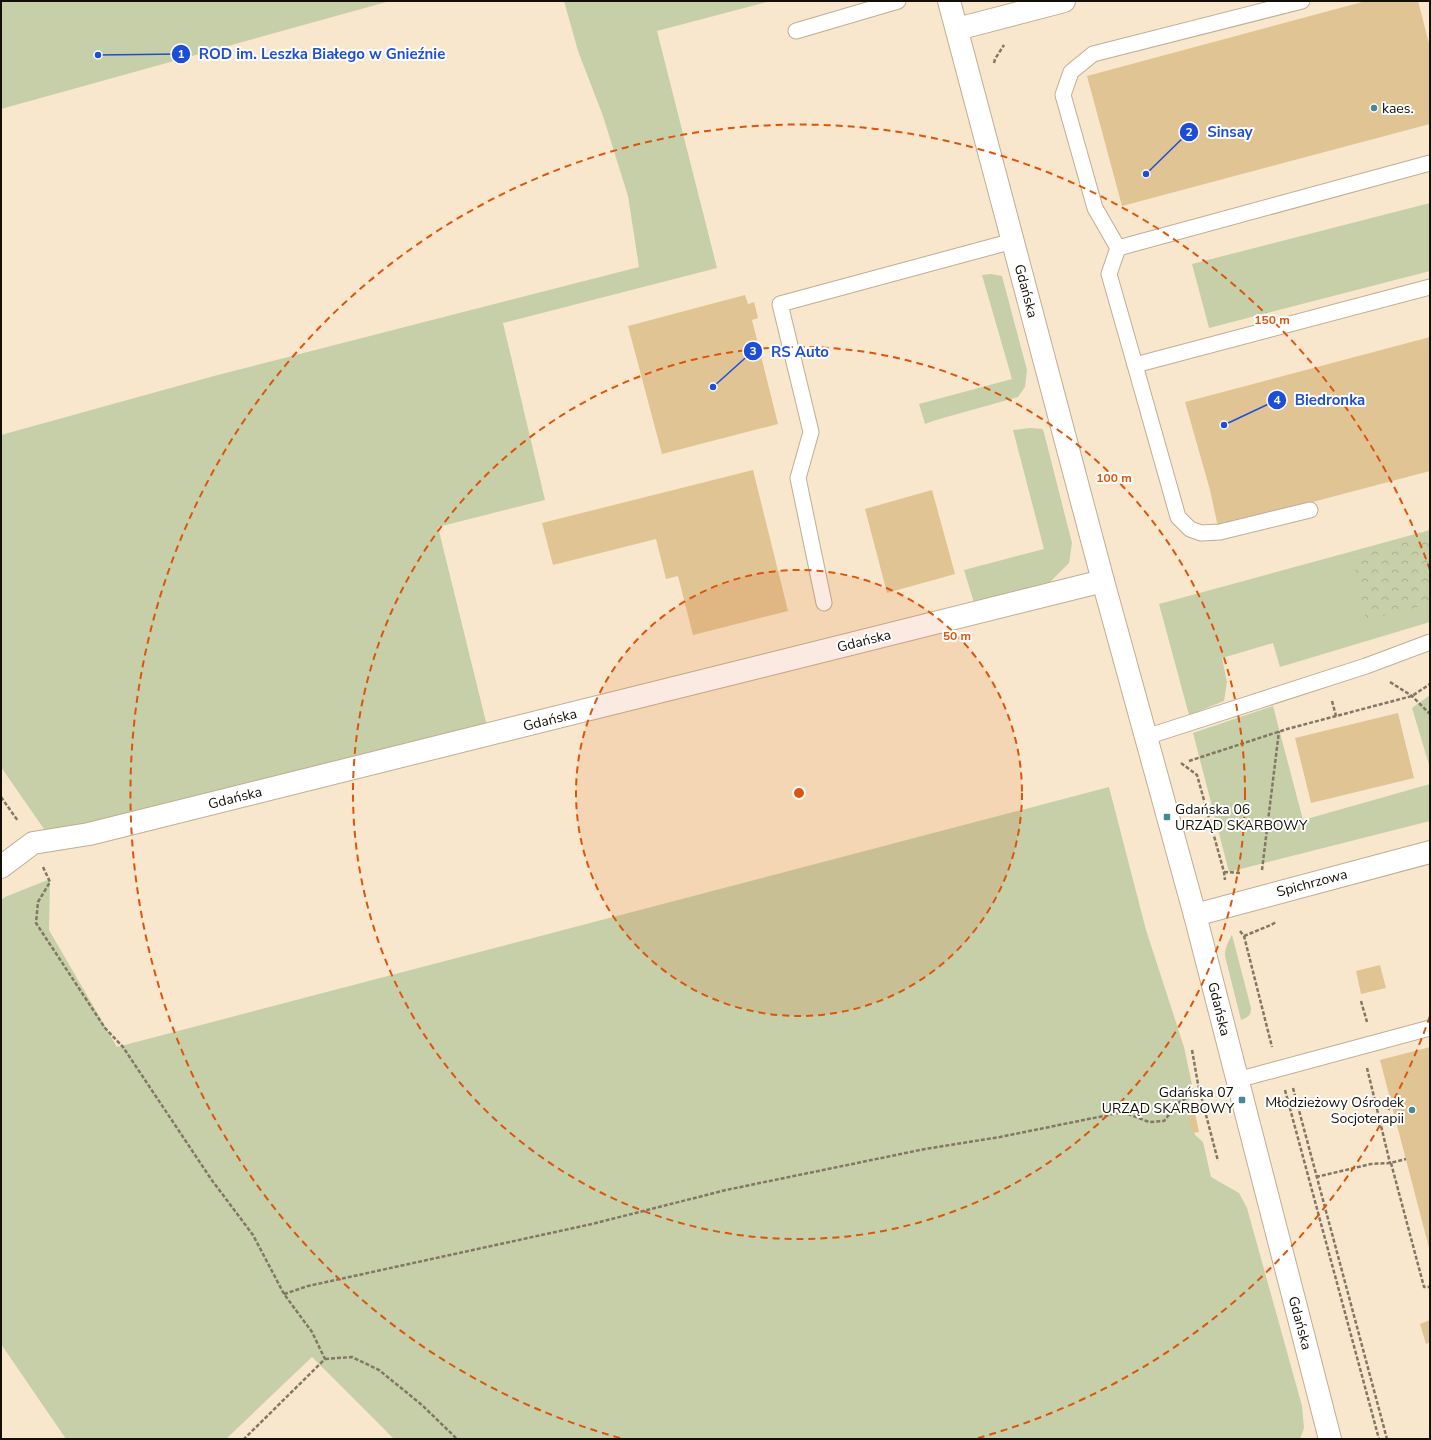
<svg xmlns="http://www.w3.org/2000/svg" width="1431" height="1440" font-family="'Nunito Sans',sans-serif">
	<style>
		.green { fill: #c6cfa8 }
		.park { fill: url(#park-crowns) }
		.building { fill: #e1c493 }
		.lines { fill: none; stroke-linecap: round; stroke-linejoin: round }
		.lane-casing { stroke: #beae94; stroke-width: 17 }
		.street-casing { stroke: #beae94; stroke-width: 24 }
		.secondary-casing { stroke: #beae94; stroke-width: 24 }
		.path { stroke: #827766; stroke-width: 2.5; stroke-dasharray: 4 2; stroke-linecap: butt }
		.lane { stroke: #fff; stroke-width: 15 }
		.street { stroke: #fff; stroke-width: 22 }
		.secondary { stroke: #fff; stroke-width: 22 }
		.ring { fill: none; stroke: #dd550c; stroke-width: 2; stroke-dasharray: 7 5 }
		.poi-dot { fill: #448995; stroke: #fff; stroke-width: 1.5 }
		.labels { text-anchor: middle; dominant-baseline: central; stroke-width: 4; stroke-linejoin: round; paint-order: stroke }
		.poi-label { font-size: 14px; fill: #140f06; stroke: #fff; text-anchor: start }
		.street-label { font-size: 14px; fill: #140f06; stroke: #fff }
		.centre { fill: #dd550c; stroke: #fff; stroke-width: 2 }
		.ring-label { font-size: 12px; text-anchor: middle; font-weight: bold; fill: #dd550c; stroke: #fff; stroke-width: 4; stroke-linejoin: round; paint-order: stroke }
		.leader { fill: none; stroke: #1d4ed8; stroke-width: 1.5 }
		.callout-dot { fill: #1d4ed8; stroke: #fff; stroke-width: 1.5 }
		.mark-label { font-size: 12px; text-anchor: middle; font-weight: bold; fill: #fff }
		.callout-label { font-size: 15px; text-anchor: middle; font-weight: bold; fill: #1d4ed8; stroke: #fff; stroke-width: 4; stroke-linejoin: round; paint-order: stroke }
	</style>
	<defs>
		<pattern id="park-crowns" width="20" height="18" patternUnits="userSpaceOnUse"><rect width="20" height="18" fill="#c6cfa8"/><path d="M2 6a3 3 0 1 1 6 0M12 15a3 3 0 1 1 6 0" fill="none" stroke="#a9b18f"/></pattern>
	</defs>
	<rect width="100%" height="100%" fill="#f8e7cc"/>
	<g class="green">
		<path d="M1,1h389l-389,108z"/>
		<path d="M564,1h207l-114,30 60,237 -214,55 42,177 -107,27 49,199 -434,116 -52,-75v-332l213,-59 425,-109 -11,-71 -25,-80 -25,-65z"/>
		<path d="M1430,203v68l-221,57 -17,-64z"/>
		<path d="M991,274l11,2 25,94 -2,17 -7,10 -82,23 -11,4 -6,-20 93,-25 -30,-104z"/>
		<path d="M1030,428l13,1 29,114 -3,20 -19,19 -76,21 -10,-33 80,-21 -31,-119z"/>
		<path d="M1430,530v92l-150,45 -7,-24 -51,15 5,24 -3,19 -35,14 -30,-111z"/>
		<path d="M1430,695v73l-18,-60z"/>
		<path d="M1273,706l30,114 127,-36v37l-201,51 -36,-139z"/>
		<path d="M1109,787l37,143 38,117 10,47 -7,9 8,32 8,7 8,35 28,16 8,15 55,198 2,22 -4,11h-906l-82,-82 -86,82h-160l-65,-95v-444l4,-3 45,-18 -1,51 68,117z"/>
		<path d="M1232,935l19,73c0,8 -3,9 -10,12l-16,-64c0,-8 3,-14 7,-21z"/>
	</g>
	<path class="park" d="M1430,535v69l-64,16 -14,-64z"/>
	<g class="building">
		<path d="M1366,1h52l12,46v77l-308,82 -35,-130z"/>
		<path d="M745,295l3,9 6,-2 4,16 -6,2 26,104 -116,30 -34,-128z"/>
		<path d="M1430,337v134l-212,56 -8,-37 -25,-88z"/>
		<path d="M753,470l35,141 -95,24 -15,-59 -12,3 -10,-40 -103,26 -11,-42z"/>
		<path d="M932,490l23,84 -68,19 -22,-84z"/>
		<path d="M1398,713l16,65 -103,25 -16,-65z"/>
		<path d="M1380,965l6,23 -25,6 -5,-23z"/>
		<path d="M1430,1047v201h-1l-49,-188z"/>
		<path d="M1194,1109l5,23 -7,1 -5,-22z"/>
		<path d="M1430,1320v22l-4,2 -6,-20z"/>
	</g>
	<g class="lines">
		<g class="lane-casing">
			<g id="lane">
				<path d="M796,31l102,-30"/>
				<path d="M1430,163l-312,85 -9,26 26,91 295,-78"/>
				<path d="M1118,248l-23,-40 -32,-113 8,-23 22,-18 209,-53"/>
				<path d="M1135,365l43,152 12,12 11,4 19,-1 90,-22"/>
				<path d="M824,603l-26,-125 13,-46 -31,-128 233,-63"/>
				<path d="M1146,737l220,-71 64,-24"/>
				<path d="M1237,1080l193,-52"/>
			</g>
		</g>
		<g class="street-casing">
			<g id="street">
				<path d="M957,29l107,-28"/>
				<path d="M1,867l32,-24 56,-9 1014,-253"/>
				<path d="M1195,915l235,-63"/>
			</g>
		</g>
		<g class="secondary-casing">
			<path id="secondary" d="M949,1l154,580 92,334 135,524"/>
		</g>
		<g class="path">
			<path d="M994,63l1,-4 9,-14"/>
			<path d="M1390,682l22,14 18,18"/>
			<path d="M1332,701l4,15"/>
			<path d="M1189,761l98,-32 125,-33 18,-12"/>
			<path d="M1181,763l16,12 27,97 1,8"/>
			<path d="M1,797l17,24"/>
			<path d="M43,867l7,15 -12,20 -2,21 69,105 18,19 88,132 42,56 31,59 28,38 13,27 -81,80"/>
			<path d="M1262,870l17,-139"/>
			<path d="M1224,872l18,1"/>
			<path d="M1240,931l4,5 28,111"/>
			<path d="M1244,936l27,-11 5,-3"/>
			<path d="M1361,1001l6,21"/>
			<path d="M1192,1050l6,34 20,77"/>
			<path d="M1367,1068l23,95"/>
			<path d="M1293,1088l94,351"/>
			<path d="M1285,1090l94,349"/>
			<path d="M1391,1163l33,124h6"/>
			<path d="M1316,1177l55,-13 19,-1 16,-4"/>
			<path d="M284,1294l24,-8 284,-62 134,-34 199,-41 75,-12 123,-25 26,10 15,-1 14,-18 22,-14"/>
			<path d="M325,1359l27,-2 27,13 43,35 35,34"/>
		</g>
		<use href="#lane" class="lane"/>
		<use href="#street" class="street"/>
		<use href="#secondary" class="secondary"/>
	</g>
	<circle cx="799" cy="793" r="223" fill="#dd550c" fill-opacity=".12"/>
	<g class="ring">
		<circle cx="799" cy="793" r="223"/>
		<circle cx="799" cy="793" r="446"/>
		<path d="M1430 1016A669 669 0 0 1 978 1438M620 1438A669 669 0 1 1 1430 570"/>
	</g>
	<g class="poi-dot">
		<circle cx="1374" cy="108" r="4"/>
		<rect x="1163" y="813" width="8" height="8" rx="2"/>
		<rect x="1238" y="1096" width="8" height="8" rx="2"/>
		<circle cx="1412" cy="1110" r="4"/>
	</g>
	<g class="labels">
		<g class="poi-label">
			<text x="1382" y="108">kaes.</text>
			<text x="1175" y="809">Gdańska 06<tspan x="1175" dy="16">URZĄD SKARBOWY</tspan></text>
			<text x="1234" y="1092" text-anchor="end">Gdańska 07<tspan x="1234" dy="16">URZĄD SKARBOWY</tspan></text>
			<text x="1404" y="1102" text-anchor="end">Młodzieżowy Ośrodek<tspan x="1404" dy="16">Socjoterapii</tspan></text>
		</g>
		<g class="street-label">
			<text transform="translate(1026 291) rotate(75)">Gdańska</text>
			<text transform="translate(864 641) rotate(-14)">Gdańska</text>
			<text transform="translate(550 720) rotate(-14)">Gdańska</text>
			<text transform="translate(235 798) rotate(-14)">Gdańska</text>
			<text transform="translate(1312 883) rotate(-15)">Spichrzowa</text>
			<text transform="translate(1219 1009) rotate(76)">Gdańska</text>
			<text transform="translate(1300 1323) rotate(75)">Gdańska</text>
		</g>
	</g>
	<circle cx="799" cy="793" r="6" class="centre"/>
	<g class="ring-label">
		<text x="1272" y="324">150 m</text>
		<text x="1114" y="482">100 m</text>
		<text x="957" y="640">50 m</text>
	</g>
	<path class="leader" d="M98 55L181 54M1146 174L1189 132M713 387L753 351M1224 425L1277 400"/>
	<g class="callout-dot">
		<circle cx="98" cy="55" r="4"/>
		<circle cx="1146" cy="174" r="4"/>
		<circle cx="713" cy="387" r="4"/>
		<circle cx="1224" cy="425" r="4"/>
		<circle cx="181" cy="54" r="10"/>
		<circle cx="1189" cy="132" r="10"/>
		<circle cx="753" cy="351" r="10"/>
		<circle cx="1277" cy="400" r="10"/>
	</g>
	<g class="mark-label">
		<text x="181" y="58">1</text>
		<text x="1189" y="136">2</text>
		<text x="753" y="355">3</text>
		<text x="1277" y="404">4</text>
	</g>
	<g class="callout-label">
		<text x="322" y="59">ROD im. Leszka Białego w Gnieźnie</text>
		<text x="1230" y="137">Sinsay</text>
		<text x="800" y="357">RS Auto</text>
		<text x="1330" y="405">Biedronka</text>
	</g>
	<rect width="1431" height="1440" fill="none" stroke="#140f06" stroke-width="4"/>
</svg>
